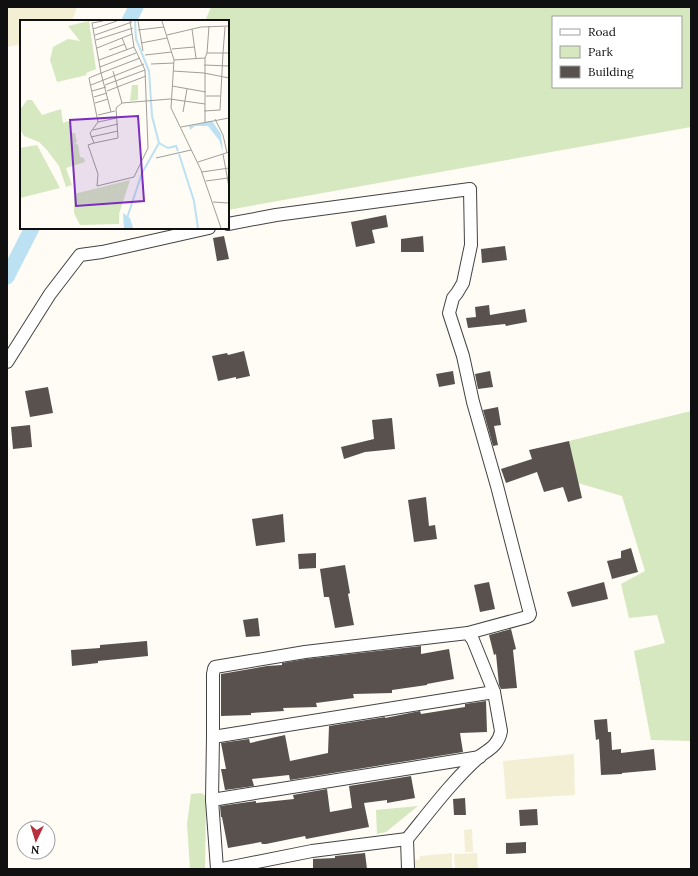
<svg xmlns="http://www.w3.org/2000/svg" width="698" height="876" font-family="Lora,serif">
	<style>
		.farmland { fill: #f3efd5 }
		.green { fill: #d6e8bf; fill-rule: evenodd }
		.lines { fill: none; stroke-linecap: round; stroke-linejoin: round }
		.canal { stroke: #bce1f3; stroke-width: 15 }
		.building { fill: #58514d }
		.minor-casing { stroke: #434343; stroke-width: 14 }
		.minor { stroke: #fff; stroke-width: 12 }
		.inset-river { fill: none; stroke: #bce1f3; stroke-width: 2 }
		.inset-road { fill: none; stroke: #9f9e99; stroke-width: 1 }
		.view { fill: #7b2cbf; fill-opacity: 0.15; stroke: #7b2cbf; stroke-width: 2 }
		.inset-edge { fill: none; stroke: #101010; stroke-width: 2 }
	</style>
	<rect width="100%" height="100%" fill="#fefcf5"/>
	<g class="farmland">
		<path d="M7,7h70l-5,14h-51v23l-14,3z"/>
		<path d="M574,754l1,41 -69,4 -3,-38z"/>
		<path d="M472,829l1,23h-8l-1,-22z"/>
		<path d="M452,853v16h-40v-9h7l1,-4z"/>
		<path d="M477,853l1,16h-23l-1,-15z"/>
	</g>
	<g class="green">
		<path d="M211,7h480v120l-463,83v-189h-23zM553,17h128v70h-128z"/>
		<path d="M691,411v330l-40,-1 -17,-89 31,-8 -8,-28 -28,3 -8,-34 24,-13 -23,-75 -44,-13 -9,-42z"/>
		<path d="M201,793l5,3 -1,73h-15l-3,-45 4,-30z"/>
		<path d="M418,806l-32,26 -9,2 -1,-24z"/>
	</g>
	<g class="lines">
		<g class="canal">
			<path d="M129,21l7,-14"/>
			<path d="M7,277l25,-49"/>
		</g>
	</g>
	<g class="building">
		<path d="M386,215l2,12 -16,3 3,13 -19,4 -5,-25z"/>
		<path d="M224,236l5,23 -12,2 -4,-23z"/>
		<path d="M423,236l1,16h-23v-13z"/>
		<path d="M505,246l2,14 -25,3 -1,-14z"/>
		<path d="M489,305l1,10 35,-6 2,13 -21,4 -1,-2 -37,4 -2,-10 10,-1 -1,-10z"/>
		<path d="M244,351l6,25 -14,3v-2l-18,4 -6,-25 15,-3 1,2z"/>
		<path d="M453,371l2,13 -16,3 -3,-13z"/>
		<path d="M490,371l3,16 -15,2 -3,-15z"/>
		<path d="M48,387l5,26 -23,4 -5,-26z"/>
		<path d="M498,407l3,18 -7,1 4,19 -5,1 -10,-36z"/>
		<path d="M392,418l3,31 -30,3 -21,7 -3,-12 33,-8 -2,-19z"/>
		<path d="M30,425l2,22 -19,2 -2,-22z"/>
		<path d="M569,441l13,57 -14,4 -5,-15 -19,5 -7,-20 -31,11 -5,-14 31,-10 -3,-9z"/>
		<path d="M426,497l3,29 6,-1 2,14 -23,3 -6,-42z"/>
		<path d="M283,514l2,28 -29,4 -4,-27z"/>
		<path d="M631,548l7,24 -26,7 -5,-18 14,-3v-7z"/>
		<path d="M316,553v15l-17,1 -1,-15z"/>
		<path d="M345,565l5,28 -2,1 6,31 -19,3 -6,-31h-5l-4,-28z"/>
		<path d="M489,582l6,27 -15,3 -6,-27z"/>
		<path d="M604,582l4,17 -36,8 -5,-15z"/>
		<path d="M258,618l2,18 -14,1 -3,-17z"/>
		<path d="M511,629l5,20 -3,1 4,38 -16,1 -2,-4 -3,-31 -2,1 -5,-20z"/>
		<path d="M147,641l1,15 -50,5v2l-26,3 -1,-16 29,-2v-3z"/>
		<path d="M421,646v8l28,-5 5,30 -27,5v1l-35,5v3l-39,1 1,4 -38,5 1,4 -34,1 1,3 -33,2v2l-30,1v-42l46,-8 15,-1v-2l24,-4z"/>
		<path d="M486,701l1,31 -27,1 3,19 -173,28 -1,-5 -37,4 2,7 -29,4 -4,-21h5l-5,-26 28,-4 1,4 35,-8 5,26 38,-8 1,-27 56,-9v1l35,-7 1,3 44,-7v-3z"/>
		<path d="M607,719l1,13h3l1,18 9,-1v4l33,-4 2,21 -34,3v1l-21,1 -2,-36 -3,1 -2,-20z"/>
		<path d="M411,776l4,22 -28,5v-3l-23,3 5,24 -63,12 -1,-3 -39,8h-4l-1,-2 -33,6 -6,-31h-1l-1,-11 36,-5v2l38,-4 -1,-4 34,-6 3,23 22,-4 -3,-22z"/>
		<path d="M465,798l1,17h-12l-1,-16z"/>
		<path d="M537,809l1,16 -18,1 -1,-16z"/>
		<path d="M526,842v11l-20,1v-11z"/>
		<path d="M365,853l2,16h-54v-10l22,-1v-2z"/>
	</g>
	<g class="lines">
		<g class="minor-casing">
			<g id="minor">
				<path d="M228,224l48,-9 194,-26 1,56 -8,38 -6,10 -4,5 -4,15 14,43 10,46 24,84 33,128 -1,2 -2,1 -59,16"/>
				<path d="M7,362l43,-68 30,-39 22,-3 107,-24"/>
				<path d="M213,737l281,-45"/>
				<path d="M212,800l268,-43"/>
				<path d="M217,869l-5,-69 1,-63v-63l1,-5 1,-2 90,-15 163,-19 5,7 21,52 7,39c-2,13 -11,18 -21,25 -27,24 -50,55 -73,83l1,30"/>
				<path d="M222,869l90,-18 95,-12"/>
			</g>
		</g>
		<use href="#minor" class="minor"/>
	</g>
	<g transform="translate(20 20)">
		<rect width="209" height="209" fill="#fefcf5"/>
		<path d="M69,1l7,48 -10,4 1,2 -30,7 -7,-22 3,-13 15,-8 12,2 -12,-15zM112,65h6v15l-8,1zM7,80h5l10,15 19,-6 2,14 5,-2 3,4 -1,8h5l2,9 -2,1 3,2 2,12 4,1 1,4 -19,6 6,17 -6,2 -7,-21 -12,-16 -8,-8 -15,-6 -4,-7v-19zM17,125l23,43 -40,10v-50zM110,160l-11,34v10l-39,1 -6,-12v-19z" fill="#d6e8bf"/>
		<path d="M192,101l9,13 2,18 -4,-12 -11,-14h-13l-5,4 -1,-4zM103,193l7,5 3,10h-9z" fill="#bce1f3"/>
		<path class="inset-river" d="M139,123l9,5 8,-2 2,5M159,134l15,47 4,27M107,198l15,-45 17,-30 -7,-27 -3,-45 -13,-32 -1,-18"/>
		<path class="inset-road" d="M83,1l-11,2 9,50 -12,5 9,44 -8,11 4,10 24,-5 -2,-30 6,-5 48,-4 35,5M118,1l5,30M142,1l12,39 -3,48 30,62 20,58M73,9l24,-8M172,9l4,29M118,10l26,-3M75,15l37,-13M147,15l34,-8 28,-1M102,18l5,12M76,20l37,-12M121,23l26,-5M77,28l35,-14M152,29l22,-2M89,30l16,-6M187,33l2,-27M203,33l2,-26M125,35l27,-3M185,38v64M79,40l35,-13M154,40l31,-2 2,-5h22M131,44l23,-1M184,45l25,1M80,47l36,-14M93,51l9,32M153,51l31,2 25,5M71,65l53,-21M85,65l40,-15M152,66l34,6M72,71l14,-4M87,71l39,-15M186,76h14M74,77l13,-4M75,83l13,-4M184,91l16,-1 3,-57M91,92l-10,-39 39,-15M163,92l4,-23M78,95l17,-4M195,99l8,16 4,18M78,102l19,-4M161,107l48,-9M73,110l25,-6M71,117l27,-6M74,123l-6,2 10,29 -1,12 37,-9 14,-29 -3,-78 -11,-23 -4,-26M203,134l6,33M136,138l35,-8M178,142l31,-10M182,152l27,-4M186,161l22,-3M193,182l16,1"/>
		<path class="view" d="M118,96l6,85 -68,5 -6,-86z"/>
		<rect width="209" height="209" class="inset-edge"/>
	</g>
	<rect width="698" height="876" fill="none" stroke="#101010" stroke-width="16"/>
	<rect x="552" y="16" width="130" height="72" fill="#ffffff" stroke="#9f9f9f"/>
	<rect x="560" y="29" width="20" height="6" fill="#ffffff" stroke="#9f9f9f"/>
	<text x="588" y="36" font-size="12" fill="#101010">Road</text>
	<rect x="560" y="46" width="20" height="12" fill="#d6e8bf" stroke="#9f9f9f"/>
	<text x="588" y="56" font-size="12" fill="#101010">Park</text>
	<rect x="560" y="66" width="20" height="12" fill="#58514d" stroke="#9f9f9f"/>
	<text x="588" y="76" font-size="12" fill="#101010">Building</text>
	<g transform="translate(36 840) rotate(184)"><circle r="19" fill="#ffffff" stroke="#9f9f9f"/>
	<path d="M0-3L7 15L0 10L-7 15Z" fill="#b8303e"/>
	<text y="-6" font-size="11" font-weight="bold" text-anchor="middle" fill="#101010">N</text>
	</g>
</svg>
